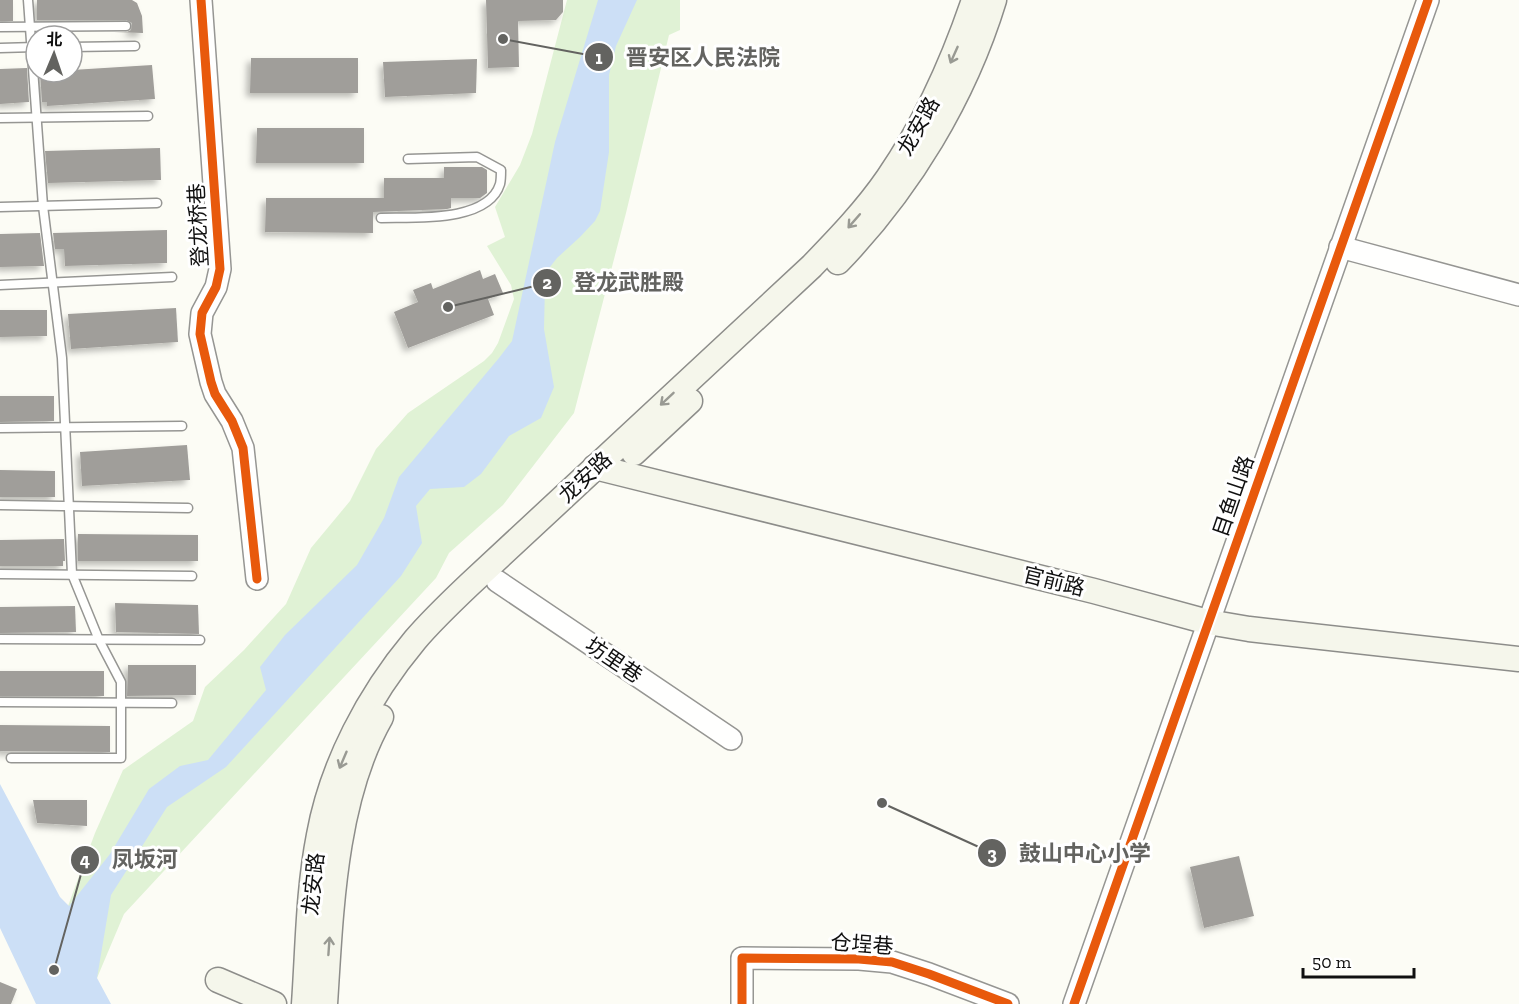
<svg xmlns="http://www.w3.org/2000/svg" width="1519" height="1004" font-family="'Zilla Slab','Noto Sans SC',serif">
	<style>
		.green { fill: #e0f2d5 }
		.water { fill: #ccdff6 }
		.building { fill: #a09e9a; filter: url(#shadow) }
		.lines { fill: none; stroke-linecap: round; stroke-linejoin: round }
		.service-casing { stroke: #969693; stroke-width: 11 }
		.tertiary-casing { stroke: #969693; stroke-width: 24 }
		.secondary-casing { stroke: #8d8d8a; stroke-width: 27 }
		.service { stroke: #fffffe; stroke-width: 8 }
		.tertiary { stroke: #fffffe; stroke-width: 21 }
		.secondary { stroke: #f5f6eb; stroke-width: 24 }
		.cycleway-casing { stroke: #fff; stroke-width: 13 }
		.cycleway { stroke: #e8590c; stroke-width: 9 }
		.oneway { stroke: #999a93 }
		.labels { text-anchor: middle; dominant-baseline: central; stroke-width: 6; stroke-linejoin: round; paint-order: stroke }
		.street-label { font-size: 21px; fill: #101010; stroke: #fff }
		.leader { fill: none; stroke: #636360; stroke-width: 2 }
		.callout-dot { fill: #636360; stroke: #fff; stroke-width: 2 }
		.mark-label { font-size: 18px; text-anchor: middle; font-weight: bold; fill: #fff }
		.callout-label { font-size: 22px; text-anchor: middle; font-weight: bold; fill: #636360; stroke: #fff; stroke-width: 6; stroke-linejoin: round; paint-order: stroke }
	</style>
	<defs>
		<filter id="shadow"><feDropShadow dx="-4" dy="4" stdDeviation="3" flood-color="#0004"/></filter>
	</defs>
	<rect width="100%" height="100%" fill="#fcfcf5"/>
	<path class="green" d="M567,0h113v30l-11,5 -43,178 -52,200 -71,92 -54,48 -13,25 -312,336 -27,64 -29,-72 27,-73 28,-63 70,-49 12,-34 39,-37 42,-46 25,-56 39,-47 26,-52 32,-36 76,-52 8,-8 6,-10 16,-44 -3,-14 -24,-39 18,-9 -10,-30 25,-42 12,-31z"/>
	<path class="water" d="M598,0h39l-21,46 -7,29v77l-9,59 -5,10 -15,16 -23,21 -7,9 -5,18 -1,44 10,58 -13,31 -32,18 -28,38 -17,13 -34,2 -14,17 6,37 -21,33 -175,191 -59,40 -56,88 -14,83 14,26h-75l-36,-76v-144l60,113 9,9 41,-52 39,-65 31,-23 28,-6 58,-70 -6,-23 25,-32 72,-70 27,-47 15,-41 100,-119 13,-17 43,-199z"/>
	<g class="building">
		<rect x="0" y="0" width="13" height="21"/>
		<path d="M37,0h95l5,3 5,13 1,17 -29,-1h13l4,-2 1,-7 -6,-3h-89z"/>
		<path d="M486,0h77v12l-7,8 -38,1 1,46 -31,1z"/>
		<path d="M251,58h107v35h-108z"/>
		<path d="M477,59l-1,34 -91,4 -2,-35z"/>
		<path d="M152,65l3,34 -108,7v-4h-5l-2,-30h32v-2z"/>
		<path d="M27,68l2,34 -29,2v-35z"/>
		<path d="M257,128h107v35h-108z"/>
		<path d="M160,148l1,32 -113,3 -3,-32z"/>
		<path d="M444,167h38l5,3v23l-7,5h-29v10l-4,1 -74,3v21l-108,-1 1,-34h118v-20h60z"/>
		<path d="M167,230v33l-102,3 -1,-17h-9l-2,-16z"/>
		<path d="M40,233l4,33 -44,1v-33z"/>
		<path d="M480,270l3,9 12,-5 8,19 -15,6 6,16 -86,33 -14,-36 24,-10 -5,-12 18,-7 2,6z"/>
		<path d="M176,308l2,34 -107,7 -3,-35z"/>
		<path d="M0,310h47v26l-47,1z"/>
		<path d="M0,396h54v25l-54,1z"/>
		<path d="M187,445l3,35 -108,6 -2,-34z"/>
		<path d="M0,470l55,1v26h-55z"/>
		<path d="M78,534l120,1v26h-120z"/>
		<path d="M64,539l1,22h-2v5h-63v-26z"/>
		<path d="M115,603l83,2 1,29 -83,-2z"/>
		<path d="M75,606l1,26 -76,1v-26z"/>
		<path d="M128,665h68v30l-69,1z"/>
		<rect x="0" y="671" width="104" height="25"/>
		<path d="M0,725l110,1v26l-110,-1z"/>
		<path d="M33,800h54v26l-50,-3z"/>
		<path d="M1239,856l15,60 -50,12 -14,-61z"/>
		<path d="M0,982l17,7 -6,15h-11z"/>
	</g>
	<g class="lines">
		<g class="service-casing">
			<g id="service">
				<path d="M0,27l126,-1"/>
				<path d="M72,47l63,-1"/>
				<path d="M0,48l36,-1"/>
				<path d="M0,118l148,-2"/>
				<path d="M0,207l157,-4"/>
				<path d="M381,218c32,-1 107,5 119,-34 1,-4 1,-10 1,-14l-24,-13 -69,2"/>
				<path d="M0,285l172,-8"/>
				<path d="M0,428l182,-2"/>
				<path d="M0,505l188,3"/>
				<path d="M0,574l192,2"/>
				<path d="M0,639l200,1"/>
				<path d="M0,702l172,1"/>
				<path d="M11,758h110v-76l-22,-42 -27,-66 -10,-216 -19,-152 -15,-206"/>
			</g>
		</g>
		<g class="tertiary-casing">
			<g id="tertiary">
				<path d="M201,0l19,269 -4,18 -14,26 -2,21 11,48 4,12 17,27 11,27 14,131"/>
				<path d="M1340,247l179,48"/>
				<path d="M497,581l234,158"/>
				<path d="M742,1004v-46l117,1 33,3 37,12 79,30"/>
				<path d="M1074,1004l354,-1004"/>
			</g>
		</g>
		<g class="secondary-casing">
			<g id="secondary">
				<path d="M838,262c71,-74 126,-164 156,-262"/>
				<path d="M634,453l56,-52"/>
				<path d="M595,467l499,124 114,31 41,7 270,30"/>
				<path d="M218,980l56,24"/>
				<path d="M304,1004c4,-56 4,-113 15,-169 13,-71 50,-140 96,-195 17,-20 36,-38 55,-56l342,-318c27,-28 54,-56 76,-88 37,-54 65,-116 86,-178"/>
				<path d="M325,1004c6,-92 9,-205 56,-287"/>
			</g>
		</g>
		<use href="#service" class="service"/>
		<use href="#tertiary" class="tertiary"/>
		<use href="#secondary" class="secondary"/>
		<g class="cycleway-casing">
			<g id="cycleway">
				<path d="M201,0l19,269 -4,18 -14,26 -2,21 11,48 4,12 17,27 11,27 14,131"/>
				<path d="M742,1004v-46l117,1 33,3 37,12 79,30"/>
				<path d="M1074,1004l354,-1004"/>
			</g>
		</g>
		<use href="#cycleway" class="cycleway"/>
	</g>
	<defs><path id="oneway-shaft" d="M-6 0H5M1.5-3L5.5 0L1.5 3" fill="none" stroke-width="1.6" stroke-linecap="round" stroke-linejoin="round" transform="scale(1.5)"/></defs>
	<g class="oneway">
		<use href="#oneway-shaft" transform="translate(954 55) rotate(114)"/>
		<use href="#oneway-shaft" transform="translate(854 221) rotate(131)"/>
		<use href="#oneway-shaft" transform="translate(667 399) rotate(137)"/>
		<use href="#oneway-shaft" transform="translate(343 760) rotate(113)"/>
		<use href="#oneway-shaft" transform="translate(329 946) rotate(-86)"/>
	</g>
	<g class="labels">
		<g class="street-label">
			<text transform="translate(918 126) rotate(-61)">龙安路</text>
			<text transform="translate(198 225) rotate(-93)">登龙桥巷</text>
			<text transform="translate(585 477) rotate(-43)">龙安路</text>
			<text transform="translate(1233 496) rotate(-71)">目鱼山路</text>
			<text transform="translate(1054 581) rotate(14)">官前路</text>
			<text transform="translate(614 660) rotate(34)">坊里巷</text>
			<text transform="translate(313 884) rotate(-84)">龙安路</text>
			<text transform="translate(862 944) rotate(4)">仓埕巷</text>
		</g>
	</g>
	<path class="leader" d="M503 39L599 57M448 307L547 283M882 803L992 853M54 970L85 860"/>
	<g class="callout-dot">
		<circle cx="503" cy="39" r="6"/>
		<circle cx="448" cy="307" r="6"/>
		<circle cx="882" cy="803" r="6"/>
		<circle cx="54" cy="970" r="6"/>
		<circle cx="599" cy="57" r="15"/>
		<circle cx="547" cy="283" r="15"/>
		<circle cx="992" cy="853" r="15"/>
		<circle cx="85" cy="860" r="15"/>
	</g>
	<g class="mark-label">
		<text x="599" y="64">1</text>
		<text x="547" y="289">2</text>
		<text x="992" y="860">3</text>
		<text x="85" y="866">4</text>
	</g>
	<g class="callout-label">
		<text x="703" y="65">晋安区人民法院</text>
		<text x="629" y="290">登龙武胜殿</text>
		<text x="1085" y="861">鼓山中心小学</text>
		<text x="145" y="867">凤坂河</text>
	</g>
	<g transform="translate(54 54) rotate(2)"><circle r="28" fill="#ffffff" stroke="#9f9f9f" stroke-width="1.5"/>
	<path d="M0-4.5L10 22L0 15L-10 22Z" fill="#636360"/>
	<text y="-9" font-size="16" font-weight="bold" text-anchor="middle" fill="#101010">北</text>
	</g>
	<path d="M1303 968v9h111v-9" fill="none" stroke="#101010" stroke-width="3"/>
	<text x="1312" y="968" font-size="18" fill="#101010" stroke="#ffffff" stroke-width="4.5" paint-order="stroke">50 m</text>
</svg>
